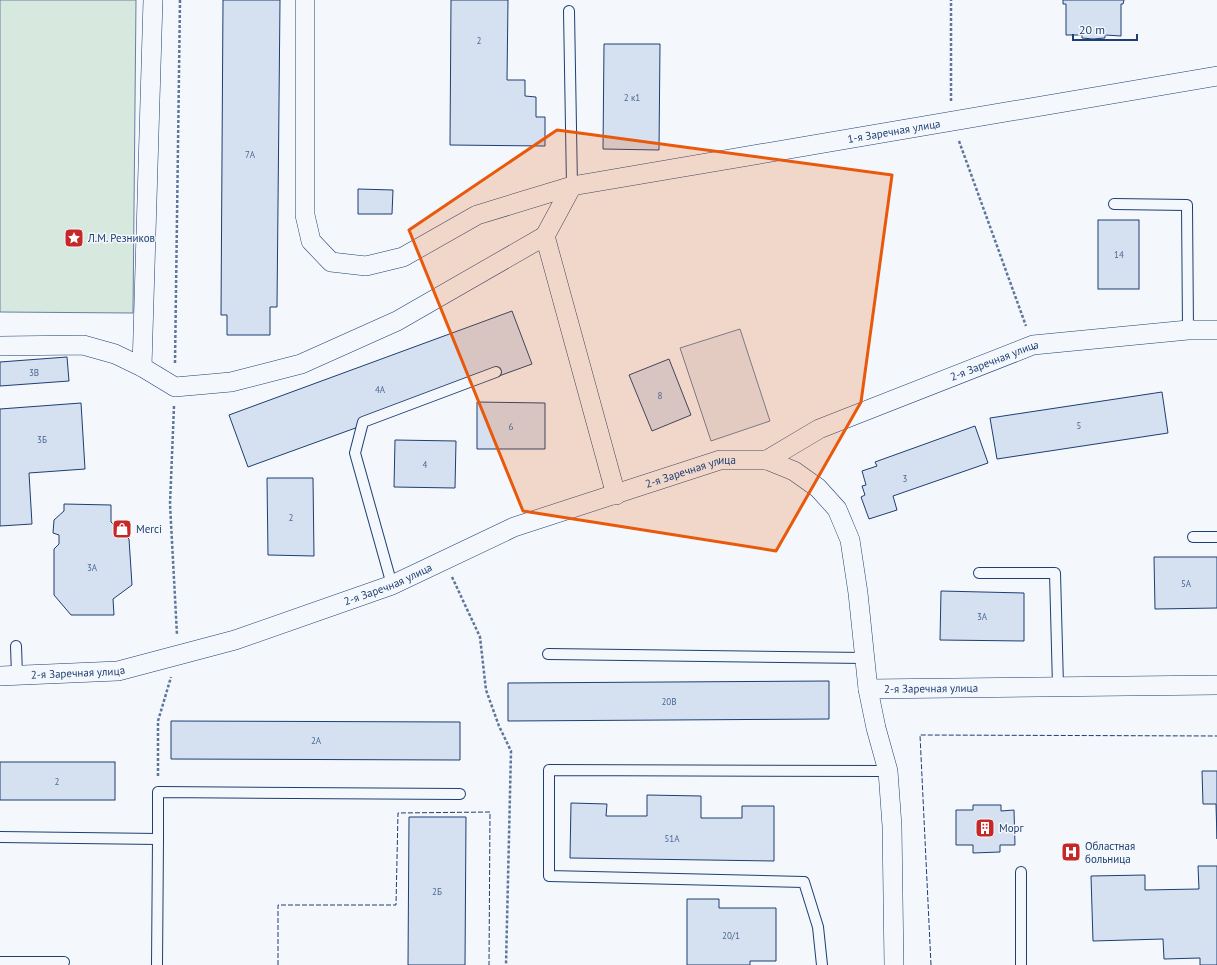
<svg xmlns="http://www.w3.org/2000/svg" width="1217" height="965" font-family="'PT Sans',sans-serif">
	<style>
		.green { fill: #d7e8df; stroke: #687fa3 }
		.parking { fill: #e3e8f0; stroke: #687fa3 }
		.building { fill: #d5e0f0; stroke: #1d3f73 }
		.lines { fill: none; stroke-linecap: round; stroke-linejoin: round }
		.lane-casing { stroke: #1d3f73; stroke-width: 12 }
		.street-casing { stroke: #1d3f73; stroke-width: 20 }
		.path { stroke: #5e769c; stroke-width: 2.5; stroke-dasharray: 3 2; stroke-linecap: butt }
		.lane { stroke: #f4f7fb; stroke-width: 10 }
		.street { stroke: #f4f7fb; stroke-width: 19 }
		.fence { stroke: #1d3f73; stroke-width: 1; stroke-dasharray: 5 2; stroke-linecap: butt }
		.marked { fill: #e8590c; fill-opacity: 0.2; stroke: #e8590c; stroke-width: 3; stroke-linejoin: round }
		.labels { text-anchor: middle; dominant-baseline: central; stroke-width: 3; stroke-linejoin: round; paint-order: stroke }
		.number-label { font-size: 9px; fill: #4b6792 }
		.street-label { font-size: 11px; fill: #1d3f73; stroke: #f4f7fb }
		.poi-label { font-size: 11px; fill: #1d3f73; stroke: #f4f7fb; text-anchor: start }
	</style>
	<rect width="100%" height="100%" fill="#f4f7fb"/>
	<path class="green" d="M0,0h136l-3,313 -133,-1z"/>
	<path class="parking" d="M740,329l30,92 -59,20 -31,-93z"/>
	<g class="building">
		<path d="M223,0h57l-3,307h-7v28h-43v-20h-6z"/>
		<path d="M451,0h57l-1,80h18v16l11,1v20h9v29l-95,-1z"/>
		<path d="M1063,0h61l-1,4h-2v32l-16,-1v3l-12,1 -11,-1v-3h-16v-31h-3z"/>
		<path d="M604,44h56l-1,106 -56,-1z"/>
		<path d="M358,189l35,1 -1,24h-34z"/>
		<rect x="1098" y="220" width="41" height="69"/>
		<path d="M512,311l20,53 -284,103 -19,-52z"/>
		<path d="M67,357l2,24 -69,5v-24z"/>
		<path d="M669,359l22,56 -39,16 -23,-56z"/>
		<path d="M1162,392l6,41 -171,26 -7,-41z"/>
		<path d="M477,402l68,1v46h-68z"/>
		<path d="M81,403l4,66 -56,4 3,51 -32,2v-117z"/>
		<path d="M975,426l13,37 -95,33 4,14 -28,9 -8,-22 4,-2 -3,-9 4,-1 -4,-14 15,-5 -2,-4z"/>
		<path d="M395,440l61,1 -1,47 -61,-1z"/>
		<path d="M267,478h46l1,78 -46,-1z"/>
		<path d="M64,504l47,1v17l18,17 3,46 -19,14 1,16h-43l-17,-20v-46l5,-5v-9l-6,-2 1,-13 10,-9z"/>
		<path d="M1154,557h63v51l-62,1z"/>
		<path d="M941,591l83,2v48l-84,-1z"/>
		<path d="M829,681v38l-321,2v-38z"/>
		<path d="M171,721l289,1v38l-289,-1z"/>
		<rect x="0" y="762" width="115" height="38"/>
		<path d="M1202,771h15v68l-1,-35h-13z"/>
		<path d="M647,795l54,1v22h41v-12h32v55l-204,-3 1,-55 36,1 -1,12h41z"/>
		<path d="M973,805h28v6l13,-1 1,35h-15v7l-27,1v-8h-17v-35h17z"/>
		<path d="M409,817h57l-1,148h-57z"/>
		<path d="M1198,866h19v99h-17v-7l-36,1 -1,-20 -70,2 -2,-65 54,-1v15l54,-1z"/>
		<path d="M687,899h32v9h57v53h-26v4h-63z"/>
	</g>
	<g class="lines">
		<g class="lane-casing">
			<g id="lane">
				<path d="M569,11l3,175"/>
				<path d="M1114,204l73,1 1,125"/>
				<path d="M1193,537h24"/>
				<path d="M979,573h76l3,113"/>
				<path d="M392,585l-37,-132 8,-31 133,-50"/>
				<path d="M16,646l1,29"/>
				<path d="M548,654l317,4"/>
				<path d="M0,837l158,2v-47l302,2"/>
				<path d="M1021,872v93"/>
				<path d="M0,962h64"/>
				<path d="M157,965l1,-126"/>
				<path d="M822,965l-4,-38 -14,-45 -255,-6v-106l339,1"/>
			</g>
		</g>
		<g class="street-casing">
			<g id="street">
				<path id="s1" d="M305,0v215l6,26 20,21 35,4 37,-9 74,-42 95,-29 645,-110"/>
				<path d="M572,186l-27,50 71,259"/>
				<path d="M0,346l83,-1 32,9 27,13 33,20 56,-5 70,-18 96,-43 148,-85"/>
				<path d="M142,367l11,-367"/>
				<path id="s2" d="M767,460l52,-31 214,-84 155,-15h29"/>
				<path id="s3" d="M0,676l118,-5 117,-31 157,-55 122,-58 206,-67h47l27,11 24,17 19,21 13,31 8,53 10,96 8,39 12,43 4,55 2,139"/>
				<path id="s4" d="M868,689l349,-4"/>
			</g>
		</g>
		<g class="path">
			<path d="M951,101v-101"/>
			<path d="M959,141l67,185"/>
			<path d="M175,363l5,-363"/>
			<path d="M174,406l-4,98 7,131"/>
			<path d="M452,577l28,60 6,53 13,36 12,25 -5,214"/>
			<path d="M158,776v-55l13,-44"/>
		</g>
		<use href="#lane" class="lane"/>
		<use href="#street" class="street"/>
		<g class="fence">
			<path d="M278,965v-60h118l2,-92 92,-1 -1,153"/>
			<path d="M931,965l-11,-230 297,1"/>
		</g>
	</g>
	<path class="marked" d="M557,130l335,45 -31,227 -85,149 -253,-40 -114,-281z"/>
	<defs>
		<g id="sight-square" transform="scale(1)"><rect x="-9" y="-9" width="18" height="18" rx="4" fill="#c62828" stroke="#f4f7fb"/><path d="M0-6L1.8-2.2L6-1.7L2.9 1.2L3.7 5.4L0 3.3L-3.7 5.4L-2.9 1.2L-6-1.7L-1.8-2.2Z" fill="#fff"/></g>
		<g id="shop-square" transform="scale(1)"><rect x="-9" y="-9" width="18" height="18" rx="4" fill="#c62828" stroke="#f4f7fb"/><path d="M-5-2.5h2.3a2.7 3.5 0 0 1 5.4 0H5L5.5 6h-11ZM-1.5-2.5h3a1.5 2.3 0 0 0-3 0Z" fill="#fff"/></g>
		<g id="building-square" transform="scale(1)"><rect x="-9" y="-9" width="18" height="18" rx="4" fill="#c62828" stroke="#f4f7fb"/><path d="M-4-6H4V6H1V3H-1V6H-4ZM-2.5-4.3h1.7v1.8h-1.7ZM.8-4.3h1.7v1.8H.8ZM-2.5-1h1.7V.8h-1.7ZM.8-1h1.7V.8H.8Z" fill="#fff"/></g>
		<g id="hospital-square" transform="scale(1)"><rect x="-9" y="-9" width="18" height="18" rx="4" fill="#c62828" stroke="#f4f7fb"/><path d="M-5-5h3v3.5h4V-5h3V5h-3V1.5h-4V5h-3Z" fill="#fff"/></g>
	</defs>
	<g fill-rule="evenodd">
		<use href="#sight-square" x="74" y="238"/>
		<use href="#shop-square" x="122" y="529"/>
		<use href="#building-square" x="985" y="828"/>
		<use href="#hospital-square" x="1071" y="852"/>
	</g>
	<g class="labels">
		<g class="number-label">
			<text x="479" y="40">2</text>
			<text x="632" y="97">2 к1</text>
			<text x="250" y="154">7А</text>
			<text x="1119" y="254">14</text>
			<text x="34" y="372">3В</text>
			<text x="380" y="389">4А</text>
			<text x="660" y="395">8</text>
			<text x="1079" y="425">5</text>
			<text x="511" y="426">6</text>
			<text x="42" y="439">3Б</text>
			<text x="425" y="464">4</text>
			<text x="905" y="478">3</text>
			<text x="291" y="517">2</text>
			<text x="92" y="567">3А</text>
			<text x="1186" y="583">5А</text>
			<text x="982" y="616">3А</text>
			<text x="669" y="701">20В</text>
			<text x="316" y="740">2А</text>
			<text x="57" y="781">2</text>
			<text x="672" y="838">51А</text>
			<text x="437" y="891">2Б</text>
			<text x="731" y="935">20/1</text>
		</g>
		<g class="street-label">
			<text stroke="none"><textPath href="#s1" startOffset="855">1-я Заречная улица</textPath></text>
			<text stroke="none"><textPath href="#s2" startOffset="249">2-я Заречная улица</textPath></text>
			<text stroke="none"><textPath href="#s3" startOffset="726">2-я Заречная улица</textPath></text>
			<text stroke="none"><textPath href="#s3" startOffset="402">2-я Заречная улица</textPath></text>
			<text stroke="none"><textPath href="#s3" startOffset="78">2-я Заречная улица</textPath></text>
			<text stroke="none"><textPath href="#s4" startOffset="63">2-я Заречная улица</textPath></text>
		</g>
		<g class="poi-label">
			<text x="88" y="238">Л.М. Резников</text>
			<text x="136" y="529">Merci</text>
			<text x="999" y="828">Морг</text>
			<text x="1085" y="846">Областная<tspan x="1085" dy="13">больница</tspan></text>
		</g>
	</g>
	<path d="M1073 34v6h64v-6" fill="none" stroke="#1d3f73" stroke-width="2"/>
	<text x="1079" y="34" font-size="12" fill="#1d3f73" stroke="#f4f7fb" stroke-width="3" paint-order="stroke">20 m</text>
</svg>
